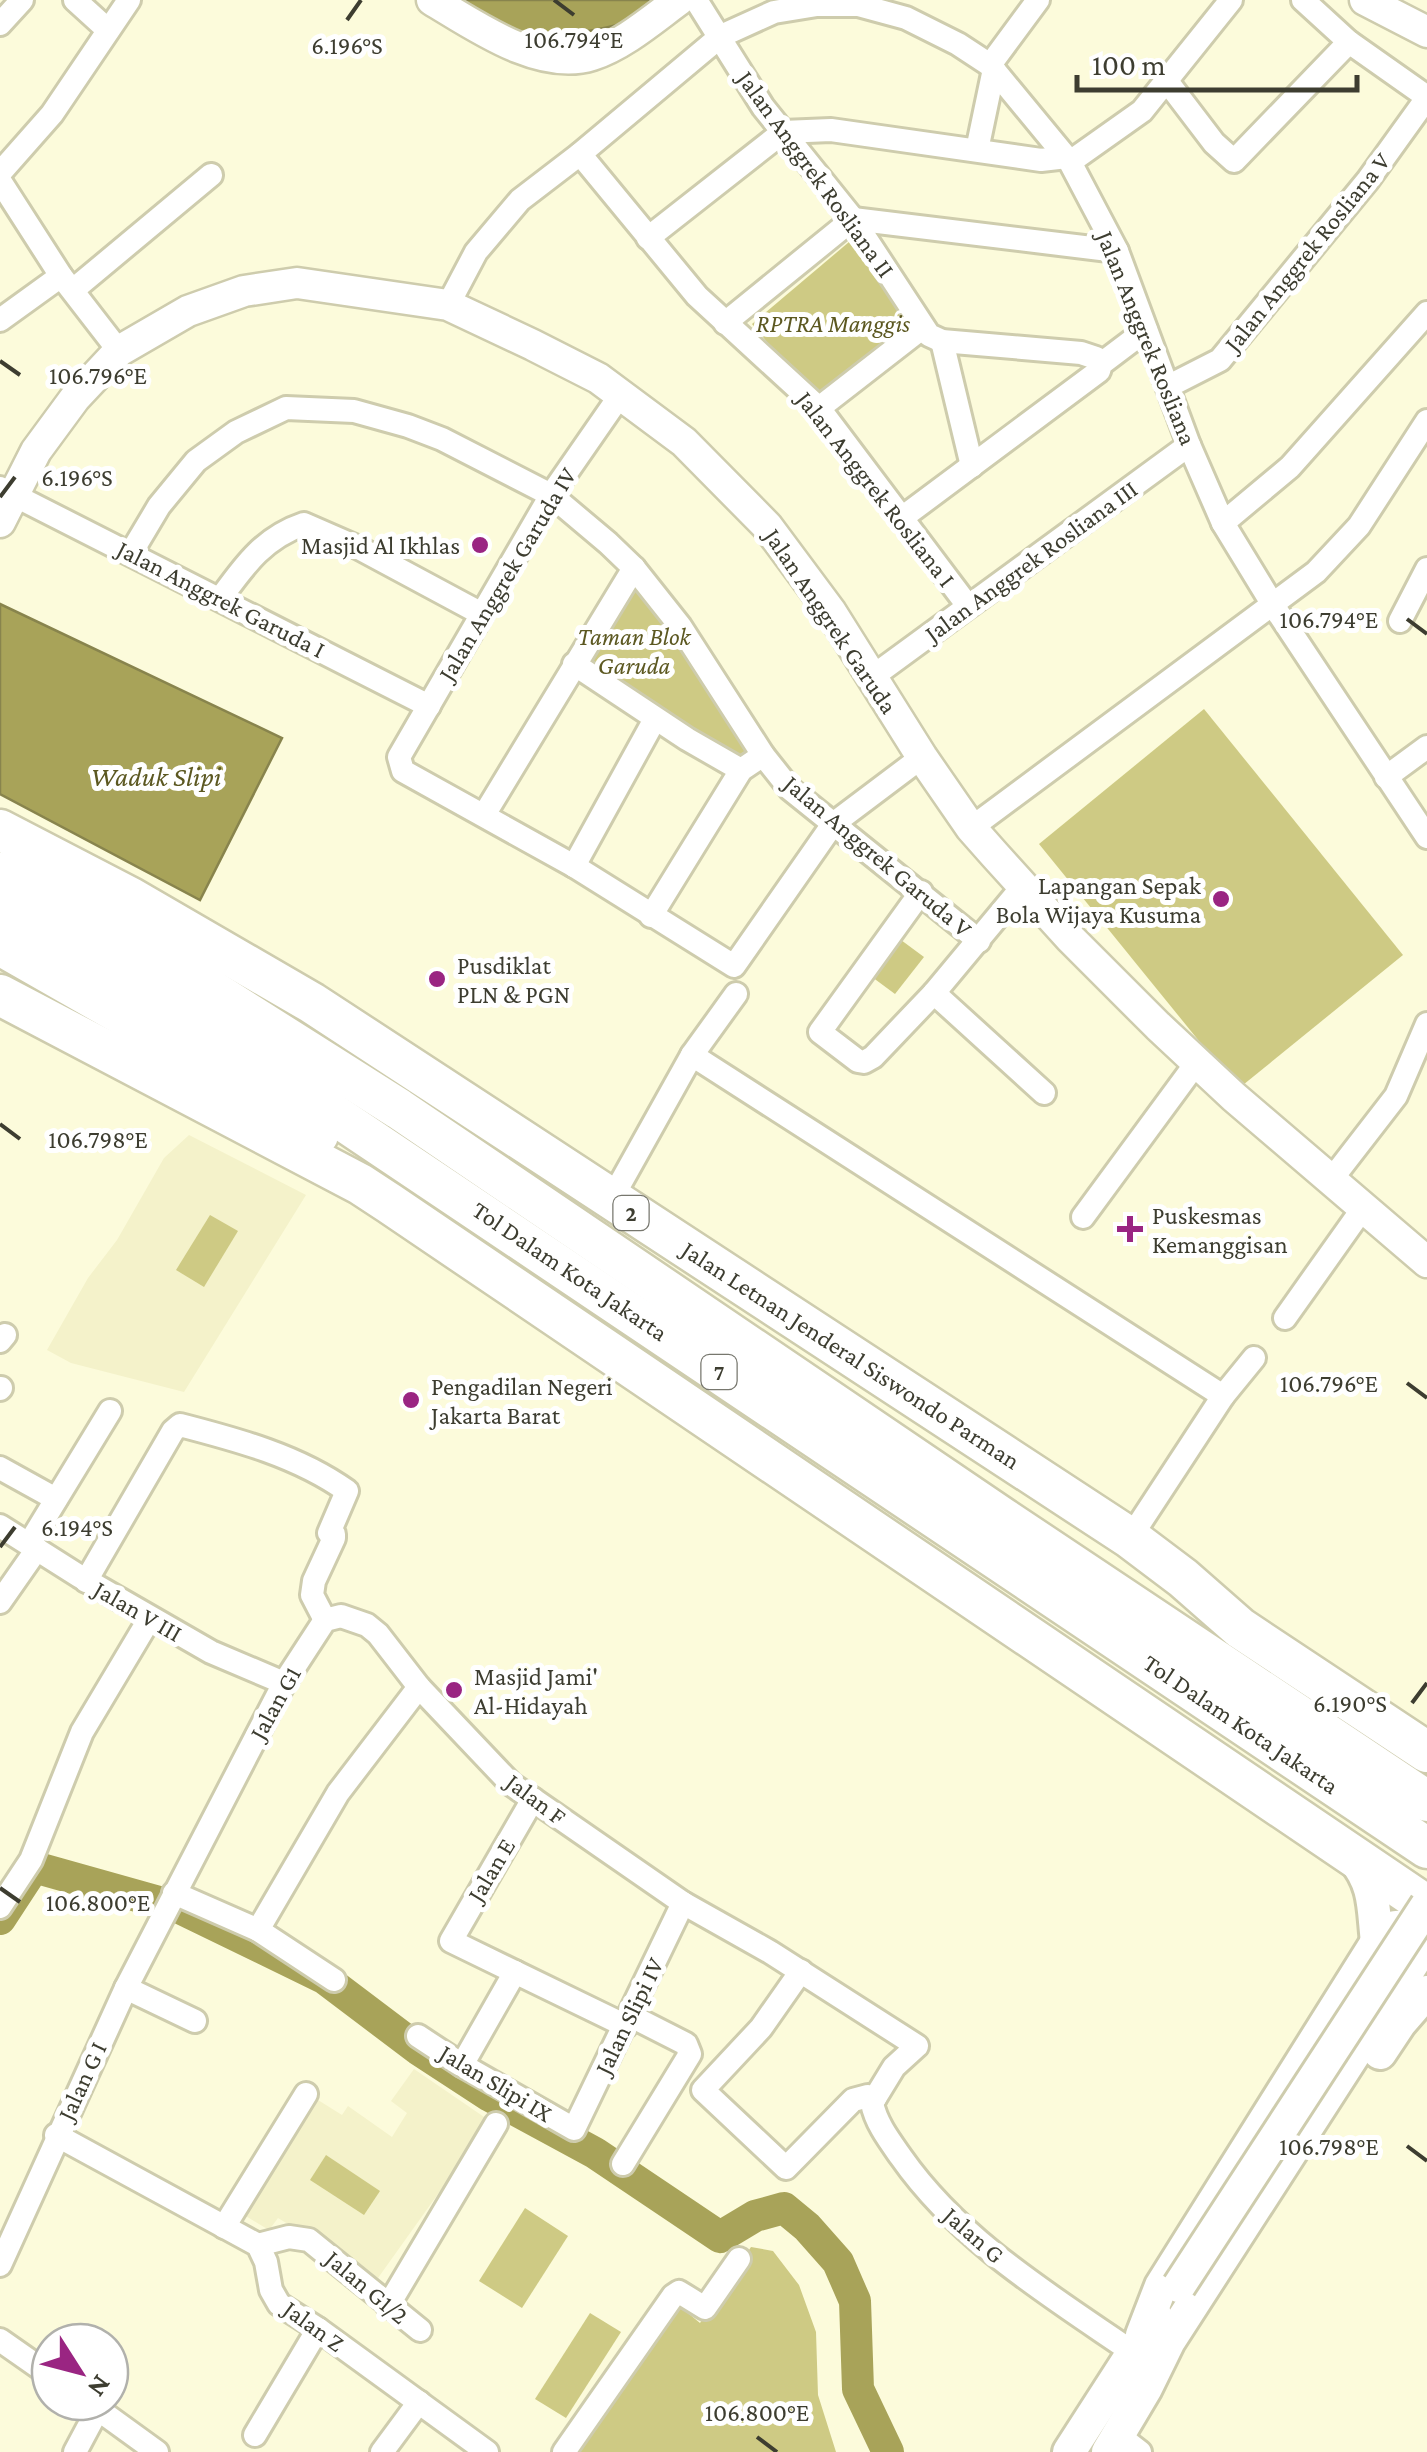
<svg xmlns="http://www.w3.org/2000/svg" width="1427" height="2452" font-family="'Crimson Pro',serif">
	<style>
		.built { fill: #f4f2ca }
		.green { fill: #ceca84 }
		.water { fill: #a8a359; stroke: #88844d; stroke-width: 2.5 }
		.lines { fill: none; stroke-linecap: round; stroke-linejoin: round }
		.river { stroke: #a8a359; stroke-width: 32 }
		.street-casing { stroke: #ceccad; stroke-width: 28 }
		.secondary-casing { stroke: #ceccad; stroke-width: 35 }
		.primary-casing { stroke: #ceccad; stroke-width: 38 }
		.highway-casing { stroke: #ceccad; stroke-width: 45 }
		.street { stroke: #fff; stroke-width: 22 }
		.secondary { stroke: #fff; stroke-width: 30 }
		.primary { stroke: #fff; stroke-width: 32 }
		.highway { stroke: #fff; stroke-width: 40 }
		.primary-bridge-casing { stroke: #ceccad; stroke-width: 38; stroke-linecap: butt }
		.primary-bridge { stroke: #fff; stroke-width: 32 }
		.ticks { fill: none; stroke: #3d3d30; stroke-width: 4 }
		.poi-dot { fill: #9a2582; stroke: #fff; stroke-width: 4 }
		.labels { text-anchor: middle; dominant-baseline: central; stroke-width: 10; stroke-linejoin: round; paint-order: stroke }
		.shield { fill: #fff; stroke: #77776e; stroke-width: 2.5 }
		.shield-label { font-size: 22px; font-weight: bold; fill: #3d3d30 }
		.street-label { font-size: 25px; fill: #3d3d30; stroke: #fff }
		.park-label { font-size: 25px; font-style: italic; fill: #5c5821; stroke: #fff }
		.poi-label { font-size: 25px; fill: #3d3d30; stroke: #fff; text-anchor: start }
		.water-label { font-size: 28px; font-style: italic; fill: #5c5821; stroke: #fff }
		.ticks-label { font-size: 25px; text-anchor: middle; fill: #3d3d30; stroke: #fff; stroke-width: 10; stroke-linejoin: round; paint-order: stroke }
	</style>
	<rect width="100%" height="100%" fill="#fcfbdb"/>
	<g class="built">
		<path d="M189,1135l117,60 -122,197 -113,-29 -24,-13 41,-72 29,-38 47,-82z"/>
		<path d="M414,2069l76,52 -112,157 -100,-60 -9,12 -38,-23 71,-117 40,25 6,-9 44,31 15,-24 -16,-12z"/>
	</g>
	<g class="green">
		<path d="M849,242l66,79 -97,82 -66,-79z"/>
		<path d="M632,579l126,176 -19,12 -162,-101z"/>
		<path d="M1204,709l199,246 -165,134 -199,-245z"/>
		<path d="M901,940l23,17 -29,37 -23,-17z"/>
		<path d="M210,1215l28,16 -34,56 -28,-17z"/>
		<path d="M326,2155l54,36 -16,24 -54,-35z"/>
		<path d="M525,2208l43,28 -46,72 -43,-27z"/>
		<path d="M751,2247l22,4 26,34 17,47 2,63 18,57h-258l99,-148 23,19z"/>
		<path d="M590,2313l31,19 -55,86 -31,-19z"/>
	</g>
	<g class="water">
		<path d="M442,0h231c-49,34 -113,34 -170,41z"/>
		<path d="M0,604l282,134 -82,162 -200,-106z"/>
	</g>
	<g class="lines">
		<path class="river" d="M0,1919l34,-52 146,41 144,70 94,71 72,47 105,57 125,84 35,-21 29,-8 23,19 31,35 17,39 3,88 30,63"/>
		<g class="street-casing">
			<g id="street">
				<path d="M75,0l33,30"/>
				<path d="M696,0l67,107 90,112 76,116 13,6 139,12 15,5 5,6"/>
				<path d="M1303,0l46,42 78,55"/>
				<path d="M0,24l22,-24"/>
				<path d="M990,65l48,-65"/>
				<path d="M1166,80l48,63 20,18 115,-119"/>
				<path d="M977,150l17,-81"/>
				<path d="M580,154l117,142 122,112 149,198"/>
				<path d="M1070,162l72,-51 89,-111"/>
				<path d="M0,173l52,-59 77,-114"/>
				<path d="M0,181l61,95 58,75"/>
				<path d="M648,238l135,-106 48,-2 210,30 26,-3"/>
				<path d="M73,290l138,-115"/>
				<path d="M448,305l28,-53 44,-52 60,-46 141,-118 53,-24 43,-7h41l48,13 52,26 32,21 80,97 47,89 72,194 34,78 50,82 154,232"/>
				<path d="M0,320l61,-44"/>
				<path d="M725,323l128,-104 264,32"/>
				<path d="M942,341l30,125"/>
				<path d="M1169,386l51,-26 148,-180 59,-82"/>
				<path d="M621,394l-70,101 -152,262 4,14 171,95 160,100 99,-142 89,-67"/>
				<path d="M819,408l103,-80"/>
				<path d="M0,488l429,218"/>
				<path d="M903,517l196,-146 2,-7 45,-34"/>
				<path d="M1223,523l67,-56 137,-154"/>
				<path d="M131,553l28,-47 37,-45 40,-29 50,-24 68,3 54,15 34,13 109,56 57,48 26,25 46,58 83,129 27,34 189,152"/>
				<path d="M220,599c24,-33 43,-61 84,-75l55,24 121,65"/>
				<path d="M1400,621l27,-52"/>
				<path d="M574,664l113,75 54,31"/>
				<path d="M872,677l317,-232"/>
				<path d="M1386,777l41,-30"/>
				<path d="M484,815l150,-247"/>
				<path d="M971,828l345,-256 43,-46 68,-105"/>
				<path d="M574,866l81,-147"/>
				<path d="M921,892l-101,140 38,29 6,1 9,-5 61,-64 89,-107"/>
				<path d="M651,916l90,-146 22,-15"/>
				<path d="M934,993l110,100"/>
				<path d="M692,1055l531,341"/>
				<path d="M1331,1180l65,-84 31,-72"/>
				<path d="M611,1200l81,-145 44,-61"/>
				<path d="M1083,1217l114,-155"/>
				<path d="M1285,1318l78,-110"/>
				<path d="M0,1341l5,-6"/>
				<path d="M0,1389l1,-1"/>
				<path d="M0,1468l56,31"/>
				<path d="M0,1526l79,50 132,76 73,31"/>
				<path d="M1130,1538l93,-142 31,-38"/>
				<path d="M29,1544l81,-133"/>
				<path d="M86,1581l87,-150 7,-6c58,15 118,31 167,66l-18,42 5,1v4l-20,43 -2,14 13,25"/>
				<path d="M0,1602l37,-53"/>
				<path d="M533,1799l-82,142 175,85"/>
				<path d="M174,1893l84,37 76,50"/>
				<path d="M0,1907l31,-47 51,-128 68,-114"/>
				<path d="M258,1930l80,-137 81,-106"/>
				<path d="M801,1971l-40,57 -58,62 83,78 67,-68 15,-4 7,2"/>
				<path d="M126,1988l69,33"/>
				<path d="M418,2036l44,29 112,64 109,-226"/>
				<path d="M462,2065l53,-93"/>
				<path d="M56,2135l202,110 8,17 5,28 8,14 39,25 169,123"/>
				<path d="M623,2164l67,-110 -4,-10 -55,-28"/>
				<path d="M224,2227l82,-133"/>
				<path d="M258,2245l31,-8 20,3 111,90"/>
				<path d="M0,2265l126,-277 158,-305 41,-63 16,-4 26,9 11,9 41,53 92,97 172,119 87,49 147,94 -23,21 -22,36c4,20 17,37 29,54 58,83 148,138 230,194"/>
				<path d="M388,2306l108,-182"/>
				<path d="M0,2340l50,35"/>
				<path d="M88,2402l69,50"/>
				<path d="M255,2435l63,-106"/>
				<path d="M1118,2435l22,17"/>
				<path d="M75,2452l23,-43"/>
				<path d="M382,2452l37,-50"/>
				<path d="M564,2452l109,-156 6,-4 26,16 34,-49"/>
			</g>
		</g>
		<g class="secondary-casing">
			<g id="secondary">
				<path d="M432,0c42,25 108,72 160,55 31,-10 61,-36 87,-55"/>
				<path d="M1365,0l62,32"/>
				<path d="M0,522l36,-71 39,-53 44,-47 69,-40 56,-20 53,-8 151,22 85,40 65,33 86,64 83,84 64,86 91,145 49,71 23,26 77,85 87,87 76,71 193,165"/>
			</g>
		</g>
		<g class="primary-casing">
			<g id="primary">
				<path d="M1353,1858c23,27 20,51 24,84"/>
				<path d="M1380,2053l20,-30 27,-31"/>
				<path d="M1142,2335l19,-49 224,-357c17,-4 27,-4 42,5"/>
				<path d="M1069,2452l87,-135"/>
				<path d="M1108,2452l38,-64 23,-47 258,-400"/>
			</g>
		</g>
		<g class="highway-casing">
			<g id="highway">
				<path d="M0,830l131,68 181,105 818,535 53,40 57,50 187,124"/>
				<path d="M0,873l156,82 243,154 602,408 426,284"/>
				<path d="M0,913l150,78 1277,857"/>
				<path d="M0,945l212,121 106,69"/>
				<path d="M0,995l360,189 29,19 1038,703"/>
			</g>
		</g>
		<use href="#street" class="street"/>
		<use href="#secondary" class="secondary"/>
		<use href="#primary" class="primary"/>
		<use href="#highway" class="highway"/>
		<g class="primary-bridge-casing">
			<path id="primary-bridge" d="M1179,2286l248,-381"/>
		</g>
		<use href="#primary-bridge" class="primary-bridge"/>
	</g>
	<path class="ticks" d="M554,0l20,15M347,20l14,-20M0,361l20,14M0,497l15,-20M1407,619l20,15M0,1124l20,15M1407,1383l20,15M0,1547l15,-20M1412,1703l15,-20M0,1888l20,14M1407,2146l20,15M757,2437l20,15"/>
	<g class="poi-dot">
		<circle cx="480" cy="545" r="10"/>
		<circle cx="1221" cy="899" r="10"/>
		<circle cx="437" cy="979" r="10"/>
		<path d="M1125 1214h10v10h10v10h-10v10h-10v-10h-10v-10h10z"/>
		<circle cx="411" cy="1400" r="10"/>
		<circle cx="454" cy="1690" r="10"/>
	</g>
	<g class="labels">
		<g class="shield">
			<rect x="613.5" y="1196" width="35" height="34" rx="8"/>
			<rect x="701.5" y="1355" width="35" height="34" rx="8"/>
		</g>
		<g class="shield-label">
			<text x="631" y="1213">2</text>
			<text x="719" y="1372">7</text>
		</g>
		<g class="street-label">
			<text transform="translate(816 174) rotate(54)">Jalan Anggrek Rosliana II</text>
			<text transform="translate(1307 252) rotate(-51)">Jalan Anggrek Rosliana V</text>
			<text transform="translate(1147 338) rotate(68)">Jalan Anggrek Rosliana</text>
			<text transform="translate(876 489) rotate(52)">Jalan Anggrek Rosliana I</text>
			<text transform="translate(1031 561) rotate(-36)">Jalan Anggrek Rosliana III</text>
			<text transform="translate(507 574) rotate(-59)">Jalan Anggrek Garuda IV</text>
			<text transform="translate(221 599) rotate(27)">Jalan Anggrek Garuda I</text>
			<text transform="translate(831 621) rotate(56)">Jalan Anggrek Garuda</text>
			<text transform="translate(878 856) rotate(40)">Jalan Anggrek Garuda V</text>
			<text transform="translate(570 1271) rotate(34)">Tol Dalam Kota Jakarta</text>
			<text transform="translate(851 1355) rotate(33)">Jalan Letnan Jenderal Siswondo Parman</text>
			<text transform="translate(138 1611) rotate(30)">Jalan V III</text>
			<text transform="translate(275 1703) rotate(-61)">Jalan G1</text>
			<text transform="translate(1241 1724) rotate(34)">Tol Dalam Kota Jakarta</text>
			<text transform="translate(536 1799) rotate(37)">Jalan F</text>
			<text transform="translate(491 1870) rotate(-59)">Jalan E</text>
			<text transform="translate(629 2016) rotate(-64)">Jalan Slipi IV</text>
			<text transform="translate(82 2081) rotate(-65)">Jalan G I</text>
			<text transform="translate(496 2083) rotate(31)">Jalan Slipi IX</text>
			<text transform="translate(974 2235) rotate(41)">Jalan G</text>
			<text transform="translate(367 2287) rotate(40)">Jalan G1/2</text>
			<text transform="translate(314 2326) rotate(36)">Jalan Z</text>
		</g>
		<g class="park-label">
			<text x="833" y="323">RPTRA Manggis</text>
			<text x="634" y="636">Taman Blok<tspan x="634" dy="29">Garuda</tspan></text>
		</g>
		<g class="poi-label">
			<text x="460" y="545" text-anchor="end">Masjid Al Ikhlas</text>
			<text x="1201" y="885" text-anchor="end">Lapangan Sepak<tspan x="1201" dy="29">Bola Wijaya Kusuma</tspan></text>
			<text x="457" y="965">Pusdiklat<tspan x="457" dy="29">PLN &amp; PGN</tspan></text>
			<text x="1152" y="1215">Puskesmas<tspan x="1152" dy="29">Kemanggisan</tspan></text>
			<text x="431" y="1386">Pengadilan Negeri<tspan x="431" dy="29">Jakarta Barat</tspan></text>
			<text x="474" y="1676">Masjid Jami'<tspan x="474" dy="29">Al-Hidayah</tspan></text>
		</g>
		<g class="water-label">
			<text x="156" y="776">Waduk Slipi</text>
		</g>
	</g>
	<g class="ticks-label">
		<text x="574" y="48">106.794°E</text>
		<text x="347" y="54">6.196°S</text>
		<text x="98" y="384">106.796°E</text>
		<text x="77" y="486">6.196°S</text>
		<text x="1329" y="628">106.794°E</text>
		<text x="98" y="1148">106.798°E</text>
		<text x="1329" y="1392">106.796°E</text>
		<text x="77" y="1536">6.194°S</text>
		<text x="1350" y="1712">6.190°S</text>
		<text x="98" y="1911">106.800°E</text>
		<text x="1329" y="2155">106.798°E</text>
		<text x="757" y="2421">106.800°E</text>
	</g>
	<g transform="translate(80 2372) rotate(126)"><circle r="48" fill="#ffffff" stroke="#b1b1ac" stroke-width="2.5"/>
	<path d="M0-8L18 38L0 25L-18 38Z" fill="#9a2582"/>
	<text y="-15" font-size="28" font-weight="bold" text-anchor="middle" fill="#3d3d30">N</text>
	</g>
	<path d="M1077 75v15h280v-15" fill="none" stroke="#3d3d30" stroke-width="5"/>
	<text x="1092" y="75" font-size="30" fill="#3d3d30" stroke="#ffffff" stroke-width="8" paint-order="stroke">100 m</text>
</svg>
